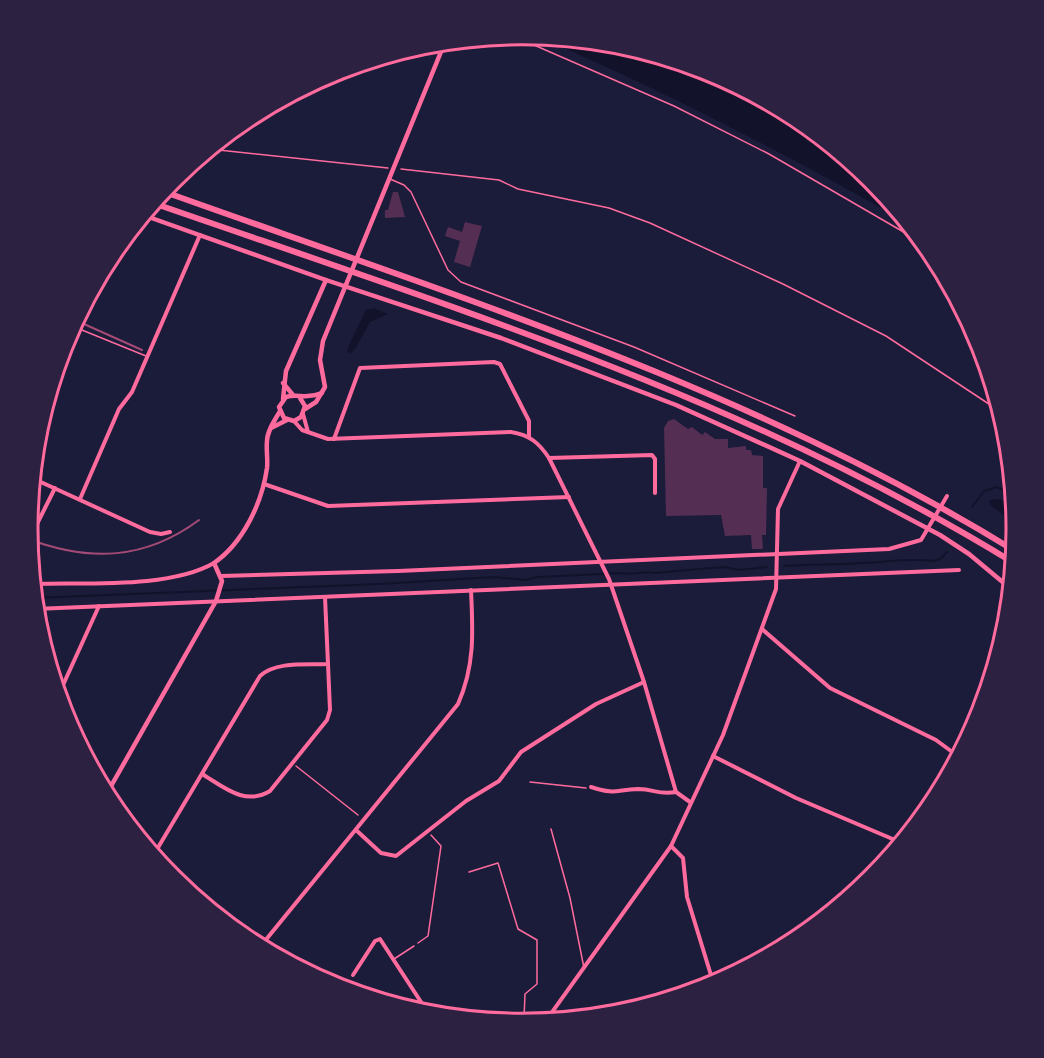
<svg xmlns="http://www.w3.org/2000/svg" width="1044" height="1058" font-family="'DejaVu Sans',sans-serif">
	<style>
		.water { fill: #12122b }
		.lines { fill: none; stroke-linecap: round; stroke-linejoin: round }
		.stream { stroke: #12122b; stroke-width: 2 }
		.building { fill: #542f53 }
		.path { stroke: #ff6b9d; stroke-width: 1.5 }
		.service { stroke: #ff6b9d; stroke-width: 1.5 }
		.minor { stroke: #ff6b9d; stroke-width: 4 }
		.tertiary { stroke: #ff6b9d; stroke-width: 4.5 }
		.motorway { stroke: #ff6b9d; stroke-width: 6 }
		.rail { stroke: #a44b75; stroke-width: 2 }
		.rim { fill: none; stroke: #ff6b9d; stroke-width: 3 }
	</style>
	<rect width="100%" height="100%" fill="#1b1b3a"/>
	<g class="water">
		<path d="M534,35l85,9 93,28 85,46 75,61 36,44c-122,-69 -245,-133 -374,-188z"/>
		<path d="M374,308l14,6 -18,8 -15,27 -5,5 -3,-3 2,-6 17,-35z"/>
		<path d="M994,499h6l15,8 1,17 -26,-19 -1,-4z"/>
	</g>
	<g class="lines">
		<g class="stream">
			<path d="M972,507l12,-16 13,-4 17,8"/>
			<path d="M784,566c26,-2 52,-1 79,-3 24,-1 46,-5 70,-2l7,-2 7,-7"/>
			<path d="M34,598l346,-14 114,-7 31,3 13,-3 83,-4c13,3 22,-3 34,0l68,-6 17,3 27,-3"/>
		</g>
	</g>
	<g class="building">
		<path d="M393,192h5l7,25 -20,1v-8h3z"/>
		<path d="M465,222l17,4 -12,41 -16,-5 6,-21 -15,-5 3,-9 14,5z"/>
		<path d="M674,419l14,10 4,-2 10,8 3,-3 10,7h13v9l18,-2v4h5l1,5 11,1v32h4l-1,47h-4l1,14h-11l-1,-14 -26,1 -4,-21 -55,1 -2,-88 4,-7z"/>
	</g>
	<g class="lines">
		<g class="path">
			<path d="M511,35l163,71 95,48 157,91"/>
			<path d="M209,149l179,19"/>
			<path d="M401,169l98,11 19,9 91,19 41,15 133,61 103,52 115,76"/>
			<path d="M296,766l62,49"/>
			<path d="M530,782l56,6"/>
			<path d="M418,943l10,-7 13,-90 -10,-11"/>
		</g>
		<g class="service">
			<path d="M390,179l14,6 7,7 37,78 13,12 173,65 161,69"/>
			<path d="M72,326l74,30"/>
			<path d="M551,829l19,69 14,70"/>
			<path d="M469,872l29,-9 20,66 19,11v44l-12,10 -1,24"/>
			<path d="M394,959l20,-13"/>
		</g>
		<g class="minor">
			<path d="M303,414l5,18"/>
			<path d="M294,421l8,9 26,9 183,-7c19,3 28,11 38,26l60,121 35,103 32,110 14,10"/>
			<path d="M334,439l26,-71 134,-6 6,2 29,57v16"/>
			<path d="M549,458l103,-3 3,4v34"/>
			<path d="M32,478l118,54 11,2 9,-2"/>
			<path d="M264,484l64,22 241,-9"/>
			<path d="M80,499l39,-90 13,-17 68,-157"/>
			<path d="M28,542l27,-54"/>
			<path d="M221,576l177,-5 491,-22 32,-9 26,-44"/>
			<path d="M32,584c52,-2 137,5 182,-21"/>
			<path d="M35,609l924,-39"/>
			<path d="M762,629l68,59 106,52 19,14 3,5"/>
			<path d="M58,696l41,-90"/>
			<path d="M713,756l83,42 106,45"/>
			<path d="M202,774c23,14 43,32 68,17l57,-71 3,-10 -2,-46"/>
			<path d="M591,787c25,8 24,3 47,2 17,0 19,6 38,3"/>
			<path d="M356,830l25,23 15,3 70,-55 33,-20 22,-29 75,-48 48,-22"/>
			<path d="M671,846l12,12 4,39 27,88"/>
			<path d="M153,856l107,-180c16,-15 47,-11 68,-12l-3,-67"/>
			<path d="M260,947l198,-243c17,-38 15,-73 13,-114"/>
			<path d="M353,975l22,-34 5,-2 41,63 5,12"/>
			<path d="M714,979l14,-2"/>
			<path d="M496,1021h56"/>
			<path d="M545,1022l126,-176 52,-111 53,-146 2,-80 22,-48"/>
		</g>
		<g class="tertiary">
			<path d="M143,215l183,65 175,58 175,67 124,56 140,74 29,19 42,35"/>
			<path d="M283,383l10,12"/>
			<path d="M300,398l5,8 -4,11 -7,4 -10,-3 -5,-11 7,-10c13,-4 19,3 36,-4"/>
			<path d="M283,399l3,-28 40,-91"/>
			<path d="M305,409l11,-7 9,-15 -5,-27 3,-19 122,-299"/>
			<path d="M271,428l16,-8"/>
			<path d="M106,795l110,-194 6,-20 -8,-18c29,-20 48,-60 53,-95 1,-9 -1,-18 0,-27 0,-10 8,-21 13,-30"/>
		</g>
		<g class="motorway">
			<path d="M162,191c291,104 589,197 853,360"/>
			<path d="M153,203c296,103 591,194 861,360"/>
		</g>
		<g class="rail">
			<path d="M75,320l67,30"/>
			<path d="M28,539c62,23 117,21 171,-19"/>
		</g>
	</g>
	<path d="M0 0H1044V1058H0ZM38 529a484 484 0 1 1 968 0a484 484 0 1 1-968 0Z" fill="#2d2142" fill-rule="evenodd"/>
	<path class="rim" d="M38 529a484 484 0 1 1 968 0a484 484 0 1 1-968 0Z"/>
</svg>
